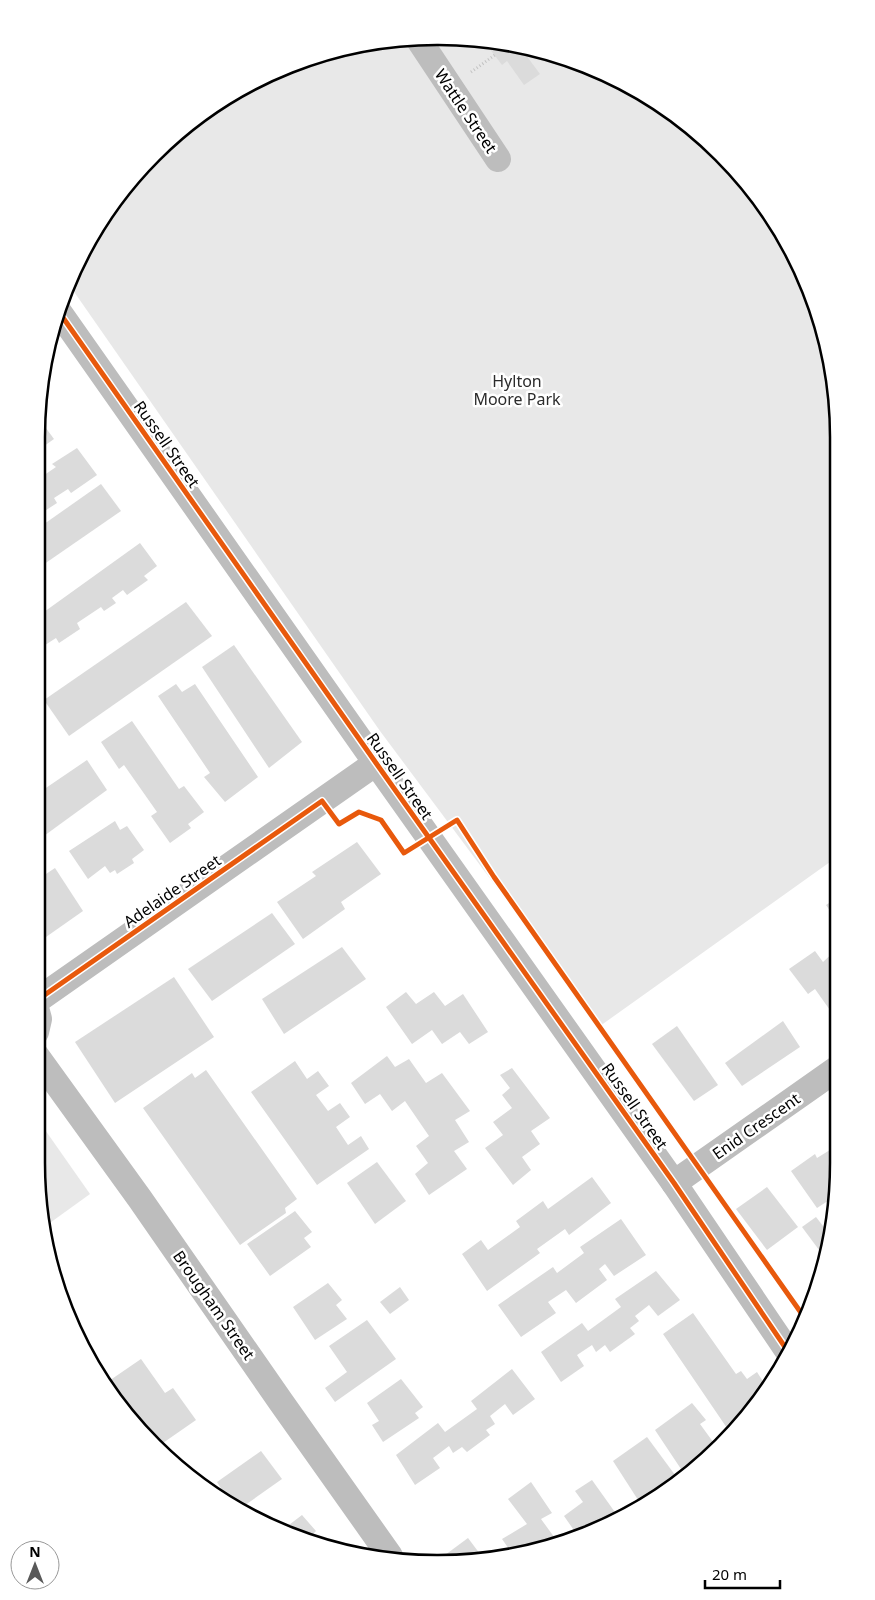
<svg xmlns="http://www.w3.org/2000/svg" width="875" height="1600" font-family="'Noto Sans',sans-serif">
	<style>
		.green { fill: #e8e8e8 }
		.building { fill: #dbdbdb }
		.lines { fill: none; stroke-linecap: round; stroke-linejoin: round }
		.path { stroke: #c2c2c2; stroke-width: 3; stroke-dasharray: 1 2.5; stroke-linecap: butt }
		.street { stroke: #bdbdbd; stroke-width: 26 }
		.cycleway-casing { stroke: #fff; stroke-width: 8 }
		.cycleway { stroke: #e8590c; stroke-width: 5 }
		.labels { text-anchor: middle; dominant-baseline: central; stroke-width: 5; stroke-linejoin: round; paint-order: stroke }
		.street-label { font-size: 16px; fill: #000; stroke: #fff }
		.park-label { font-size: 16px; fill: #2c2c2c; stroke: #fff }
		.rim { fill: none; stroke: #000; stroke-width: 2.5 }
	</style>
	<rect width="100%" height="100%" fill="#fff"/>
	<g class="green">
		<path d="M411,37l79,3 76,17 72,33 64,46 69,78 37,70 27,101 2,472 -237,169 -220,-295 -310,-445 20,-49 46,-64 57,-54 67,-41 73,-28z"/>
		<path d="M36,1117l54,77 -43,31 -11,-63z"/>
	</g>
	<g class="building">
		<path d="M492,40l28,7 20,27 -16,11 -17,-24 -5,4 -16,-21z"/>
		<path d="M37,416l17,23 -17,12z"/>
		<path d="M77,448l20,27 -26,18 -3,-4 -14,9 3,5 -20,13v-36l19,-13 -4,-3z"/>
		<path d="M101,484l20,27 -84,58v-40z"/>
		<path d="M140,543l17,23 -13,10 4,4 -21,15 -4,-5 -11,8 4,5 -12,8 -3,-4 -24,16 3,6 -21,14 -3,-5 -14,9 -5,-8v-22z"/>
		<path d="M186,602l26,34 -143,100 -25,-36z"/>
		<path d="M234,645l68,97 -33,26 -67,-101z"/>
		<path d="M176,684l6,8 13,-8 63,93 -33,25 -21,-25 6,-4 -52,-77z"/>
		<path d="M132,721l47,68 5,-3 20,26 -16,12 3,4 -21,15 -19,-27 6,-4 -33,-47 -5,4 -18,-27z"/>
		<path d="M87,760l20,30 -70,51v-47z"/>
		<path d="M115,821l5,9 7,-4 17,24 -12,9 2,4 -17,11 -2,-4 -5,3 -5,-7 -17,13 -19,-28z"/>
		<path d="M357,842l24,32 -40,28 4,7 -42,30 -26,-37 39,-26 -4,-4z"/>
		<path d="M55,868l28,43 -47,33 1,-64z"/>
		<path d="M837,898v23l-11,-16z"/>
		<path d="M272,913l23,31 -83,57 -24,-32z"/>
		<path d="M342,947l24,32 -82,55 -22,-35z"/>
		<path d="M837,949v71l-22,-31 -7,5 -19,-25 26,-18 8,11z"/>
		<path d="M174,977l40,60 -99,66 -40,-61z"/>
		<path d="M406,992l10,12 18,-12 11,14 18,-12 25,38 -19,12 -9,-12 -18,12 -10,-14 -20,14 -26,-37z"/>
		<path d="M783,1021l17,26 -58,39 -17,-23z"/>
		<path d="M677,1026l41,59 -24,16 -42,-57z"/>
		<path d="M387,1056l8,11 14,-8 17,24 16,-10 28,38 -15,9 14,22 -15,9 13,18 -38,26 -14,-21 13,-11 -12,-17 13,-10 -24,-35 -13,10 -12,-17 -15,10 -14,-21z"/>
		<path d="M295,1061l12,18 11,-8 11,15 -13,9 12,16 12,-8 10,14 -14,10 12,18 13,-9 8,13 -52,36 -66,-93z"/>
		<path d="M512,1068l38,50 -19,13 9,13 -18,13 9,13 -18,15 -28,-37 18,-13 -10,-13 19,-14 -10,-13 8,-7 -10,-13z"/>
		<path d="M206,1070l91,129 -12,9 1,5 -46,32 -97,-137 49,-35 3,5z"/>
		<path d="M838,1145l-1,50 -20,13 -26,-37 24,-17 2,4z"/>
		<path d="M377,1162l29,39 -31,23 -28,-41z"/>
		<path d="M592,1177l19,26 -42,32 -4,-6 -28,20 3,4 -53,38 -25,-37 19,-14 7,10 32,-23 -4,-6 27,-20 5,8z"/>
		<path d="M767,1187l31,40 -31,23 -31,-41z"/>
		<path d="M295,1211l17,21 -8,6 7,9 -41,29 -23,-32z"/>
		<path d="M816,1217l14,18 -3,21 -2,2 -23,-31z"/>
		<path d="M621,1219l25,36 -32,21 -9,-12 -6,5 8,11 -31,23 -10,-13 -18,12 8,11 -35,24 -23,-32 55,-38 4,6 27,-20 -4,-6z"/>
		<path d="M656,1271l24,29 -22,16 -9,-11 -14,11 4,5 -9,7 5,6 -25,18 -5,-7 -9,7 -4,-7 -15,10 7,11 -23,16 -20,-30 41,-29 6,8 33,-24 -6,-8z"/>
		<path d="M328,1283l14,17 -6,5 11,14 -32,21 -22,-33z"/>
		<path d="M400,1287l9,13 -19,14 -10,-12z"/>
		<path d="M693,1313l43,61 5,-3 6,8 10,-7 9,14 -37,45 -66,-97z"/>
		<path d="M367,1320l29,39 -61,43 -10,-14 22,-16 -18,-26z"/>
		<path d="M141,1359l24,34 8,-5 23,32 -36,25 -41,-38 -13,-24z"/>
		<path d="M512,1369l23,30 -22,16 -8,-11 -15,12 5,8 -9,6 4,5 -23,17 -5,-5 -9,6 -4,-7 -16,12 7,10 -25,17 -19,-30 42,-32 7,9 32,-23 -6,-8z"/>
		<path d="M401,1379l22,28 -8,6 4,5 -36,24 -11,-17 7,-4 -12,-18z"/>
		<path d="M692,1403l14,17 -6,4 16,22 -7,5 2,2 -9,11 -17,11 -30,-45z"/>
		<path d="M647,1437l31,42 -38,24 -27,-42z"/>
		<path d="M261,1451l21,28 -41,29 -11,-5 -13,-21z"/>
		<path d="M592,1480l25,35 -26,18 -13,3 -14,-20 19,-14 -8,-11z"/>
		<path d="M531,1482l21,31 -11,6 16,22 -46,11 -9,-13 25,-15 -19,-25z"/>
		<path d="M302,1515l14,16 -6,6 4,4 -29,-13z"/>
		<path d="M468,1538l15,20 -19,5 -21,-2 -2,-3z"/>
	</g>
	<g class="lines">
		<path class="path" d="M471,72l24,-17"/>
		<g class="street">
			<path d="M417,37l81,122"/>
			<path d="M59,312l317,451 298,420 115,170"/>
			<path d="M36,1001l340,-238"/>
			<path d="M36,1032l3,-13 -3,-11"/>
			<path d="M36,1055l104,144 141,203 109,154"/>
			<path d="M674,1183l164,-115"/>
		</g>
		<g class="cycleway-casing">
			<g id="cycleway">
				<path d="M59,312l317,451 298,420 115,170"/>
				<path d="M36,1001l286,-200 17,23 20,-12 22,8 23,33 53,-33 37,57 310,440"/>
			</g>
		</g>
		<use href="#cycleway" class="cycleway"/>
	</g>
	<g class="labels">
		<g class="street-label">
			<text transform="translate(466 111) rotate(56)">Wattle Street</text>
			<text transform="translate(167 444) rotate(55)">Russell Street</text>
			<text transform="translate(400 776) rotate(55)">Russell Street</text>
			<text transform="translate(172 891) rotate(-35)">Adelaide Street</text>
			<text transform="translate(635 1106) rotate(55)">Russell Street</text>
			<text transform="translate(756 1126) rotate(-35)">Enid Crescent</text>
			<text transform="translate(214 1305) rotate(55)">Brougham Street</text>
		</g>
		<g class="park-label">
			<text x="517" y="381">Hylton<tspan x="517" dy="18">Moore Park</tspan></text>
		</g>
	</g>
	<path d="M0 0H875V1600H0ZM437 45H438A392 392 0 0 1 830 437V1163A392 392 0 0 1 438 1555H437A392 392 0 0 1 45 1163V437A392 392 0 0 1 437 45Z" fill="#fff" fill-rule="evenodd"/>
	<path class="rim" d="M437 45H438A392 392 0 0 1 830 437V1163A392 392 0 0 1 438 1555H437A392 392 0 0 1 45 1163V437A392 392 0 0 1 437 45Z"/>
	<g transform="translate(35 1565)"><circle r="24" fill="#ffffff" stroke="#999999"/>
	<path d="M0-4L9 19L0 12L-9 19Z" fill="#595959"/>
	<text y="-8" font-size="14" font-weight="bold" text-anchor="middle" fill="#000000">N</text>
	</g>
	<path d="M705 1580v8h75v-8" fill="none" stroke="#000000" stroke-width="2.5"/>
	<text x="712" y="1580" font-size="15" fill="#000000" stroke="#ffffff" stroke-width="4" paint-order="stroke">20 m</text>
</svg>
